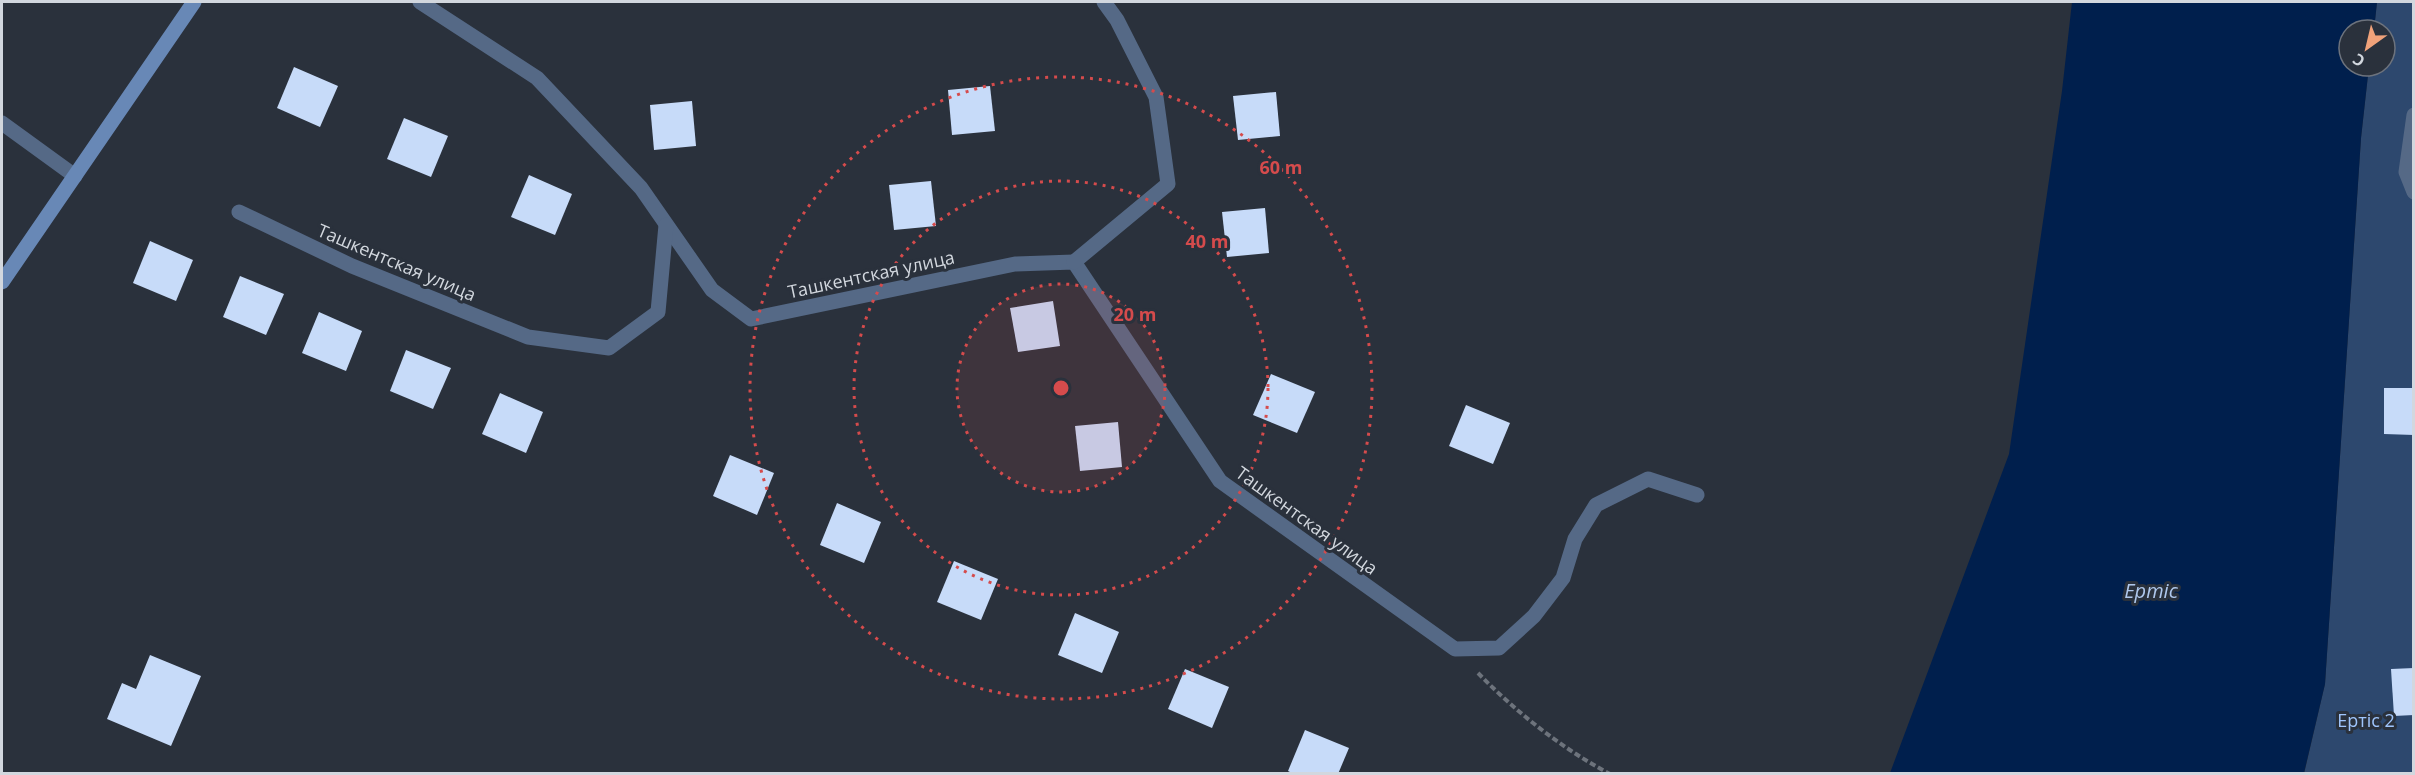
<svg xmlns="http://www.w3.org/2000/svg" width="2415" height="775" font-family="'Open Sans',sans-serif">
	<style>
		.green { fill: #2d486e }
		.water { fill: #001f4d }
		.building { fill: #c7dbf9 }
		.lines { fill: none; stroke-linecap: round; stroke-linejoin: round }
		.path { stroke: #6d737c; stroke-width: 4; stroke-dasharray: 6 3; stroke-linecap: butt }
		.minor { stroke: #556986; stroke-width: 15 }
		.secondary { stroke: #6888b6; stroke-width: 15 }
		.ring { fill: none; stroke: #d54b4c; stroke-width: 3; stroke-dasharray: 3 6 }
		.labels { text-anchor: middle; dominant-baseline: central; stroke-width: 6; stroke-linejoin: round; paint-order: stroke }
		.street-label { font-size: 18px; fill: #d2d7de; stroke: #2a313c }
		.park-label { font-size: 18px; fill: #9fc5fc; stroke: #2a313c }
		.water-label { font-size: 20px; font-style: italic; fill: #afc8ed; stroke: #2a313c }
		.centre { fill: #d54b4c; stroke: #2a313c; stroke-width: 3 }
		.ring-label { font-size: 18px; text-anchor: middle; font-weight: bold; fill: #d54b4c; stroke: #2a313c; stroke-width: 6; stroke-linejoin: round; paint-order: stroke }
	</style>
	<rect width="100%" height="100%" fill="#2a313c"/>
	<path class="green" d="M2377,2h36v771l-109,1 21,-90 36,-546 8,-72h16v-36h-11z"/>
	<path class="water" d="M2072,2h305l-3,28h-25v36h20l-8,72 -36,546 -21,89h-414l119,-319 53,-363z"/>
	<g class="building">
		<path d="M294,67l44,19 -18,41 -43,-19z"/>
		<path d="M990,86l5,45 -43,4 -4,-45z"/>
		<path d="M1276,92l4,44 -42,4 -5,-44z"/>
		<path d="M692,101l4,45 -42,4 -4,-45z"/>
		<path d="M404,118l44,18 -17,41 -44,-18z"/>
		<path d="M529,175l43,19 -17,41 -44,-18z"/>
		<path d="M931,181l5,45 -42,4 -5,-45z"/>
		<path d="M1265,208l4,45 -42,4 -5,-45z"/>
		<path d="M150,241l43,19 -17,41 -43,-18z"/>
		<path d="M240,276l44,18 -18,41 -43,-18z"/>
		<path d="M1053,301l7,45 -42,6 -8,-44z"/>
		<path d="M319,312l43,19 -16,40 -44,-18z"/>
		<path d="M406,350l45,18 -18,41 -43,-18z"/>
		<path d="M1271,374l44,18 -18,41 -44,-18z"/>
		<path d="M2384,388h30v47l-30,-1z"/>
		<path d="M500,393l43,19 -17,41 -44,-19z"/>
		<path d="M1466,405l44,18 -17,41 -44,-18z"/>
		<path d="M1118,422l4,45 -42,4 -5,-45z"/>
		<path d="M730,455l44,18 -17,42 -44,-19z"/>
		<path d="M837,503l44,19 -17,41 -44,-18z"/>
		<path d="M954,561l44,18 -17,41 -44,-18z"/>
		<path d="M1075,613l44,19 -17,41 -44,-18z"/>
		<path d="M150,655l51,21 -30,70 -64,-27 15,-36 14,6z"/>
		<path d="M2414,668v47l-20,1 -3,-47z"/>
		<path d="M1185,669l44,18 -17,41 -44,-19z"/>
		<path d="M1305,730l44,18 -11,26h-44l-6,-3z"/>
	</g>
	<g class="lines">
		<path class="path" d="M1478,673c38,39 83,75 132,101"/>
		<g class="minor">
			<path d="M420,2l117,76 104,110 71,102 39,29 264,-55 59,-2 146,219 235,168 44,-1 35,-32 29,-38 12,-39 21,-34 52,-26 49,16"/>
			<path d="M2414,115l-8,57 8,20"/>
			<path d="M2,123l73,53"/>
			<path d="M239,212l113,54 176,71 81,11 49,-36 8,-87"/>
			<path d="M1074,262l94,-78 -12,-87 -39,-77 -13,-18"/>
		</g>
		<path class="secondary" d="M2,282l192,-280"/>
	</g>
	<circle cx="1061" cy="388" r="104" fill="#d54b4c" fill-opacity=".12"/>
	<g class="ring">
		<circle cx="1061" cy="388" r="104"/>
		<circle cx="1061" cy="388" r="207"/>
		<circle cx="1061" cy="388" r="311"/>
	</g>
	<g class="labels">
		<g class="street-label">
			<text transform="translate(397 262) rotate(23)">Ташкентская улица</text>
			<text transform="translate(871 274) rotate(-12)">Ташкентская улица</text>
			<text transform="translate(1307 520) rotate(36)">Ташкентская улица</text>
		</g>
		<g class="park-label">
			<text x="2366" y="720">Ертіс 2</text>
		</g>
		<g class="water-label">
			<text x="2151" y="590">Ертіс</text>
		</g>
	</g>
	<circle cx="1061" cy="388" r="9" class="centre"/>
	<g class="ring-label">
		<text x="1281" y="174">60 m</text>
		<text x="1207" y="248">40 m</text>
		<text x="1135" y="321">20 m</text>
	</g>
	<rect width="2415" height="775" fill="none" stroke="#d2d7de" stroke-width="6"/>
	<g transform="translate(2367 48) rotate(214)"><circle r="28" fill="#2a313c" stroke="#6d737d" stroke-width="1.5"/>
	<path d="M0-4.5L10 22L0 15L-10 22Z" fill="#f0a27a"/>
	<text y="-9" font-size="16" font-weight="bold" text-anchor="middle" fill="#d2d7de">С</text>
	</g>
</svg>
